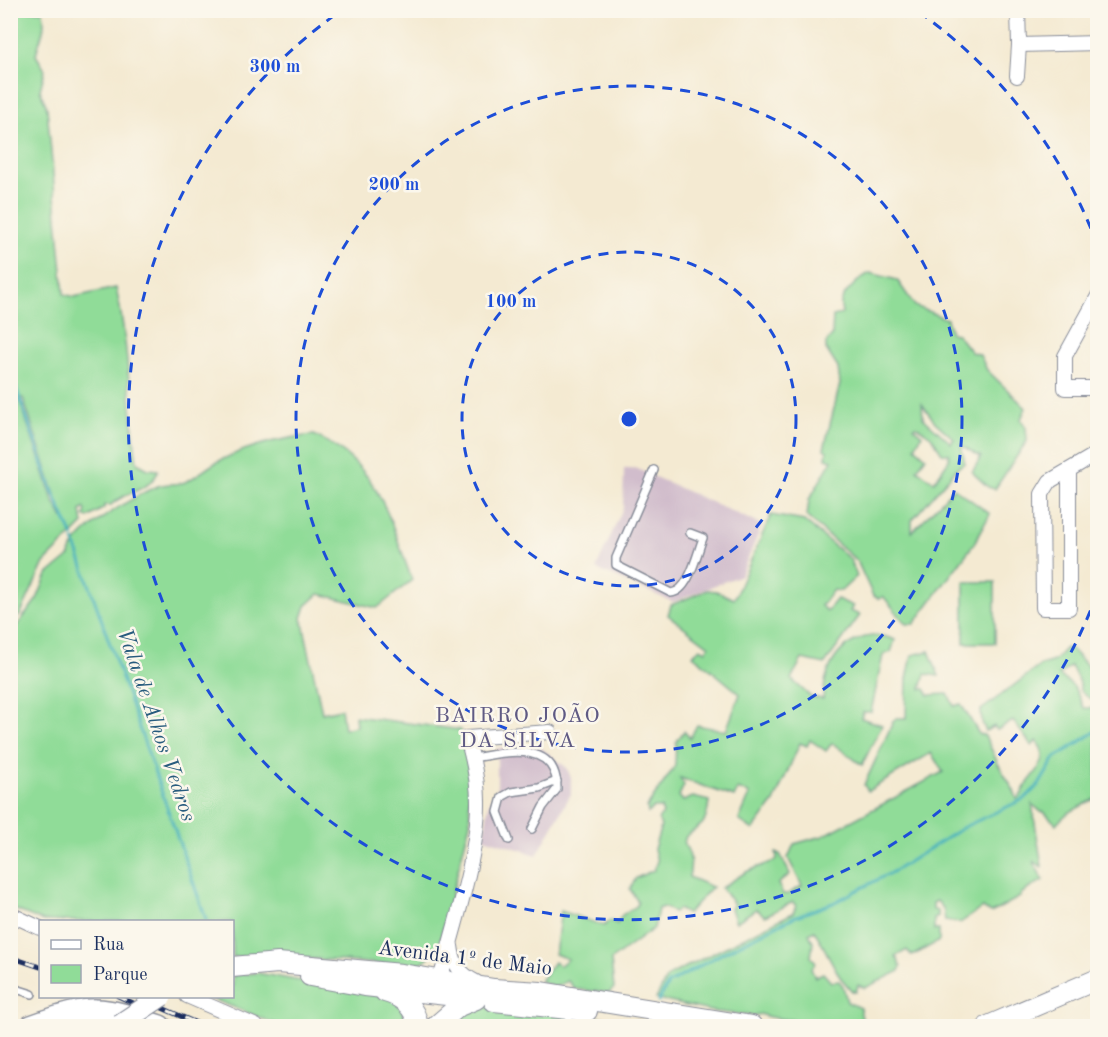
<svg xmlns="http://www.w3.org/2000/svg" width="1108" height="1037" font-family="'Old Standard TT',serif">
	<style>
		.industrial { fill: #d1bdcc }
		.green { fill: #90dc98; stroke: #56867b; stroke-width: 1.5; fill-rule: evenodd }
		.wetland { fill: url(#wetland-marsh); stroke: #56867b; stroke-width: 1.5 }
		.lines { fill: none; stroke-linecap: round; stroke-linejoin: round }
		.stream { stroke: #40b0ba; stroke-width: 3 }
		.service-casing { stroke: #888c98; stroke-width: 10 }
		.minor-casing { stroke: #888c98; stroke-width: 16 }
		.secondary-casing { stroke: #888c98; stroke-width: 22 }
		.primary-casing { stroke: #888c98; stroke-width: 24 }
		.service { stroke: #fff; stroke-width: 7 }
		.minor { stroke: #fff; stroke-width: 14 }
		.secondary { stroke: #fff; stroke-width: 20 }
		.primary { stroke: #fff; stroke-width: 21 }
		.rail-casing { stroke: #1b2f5e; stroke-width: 5 }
		.rail { stroke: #fbf7ec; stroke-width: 3; stroke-dasharray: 9; stroke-linecap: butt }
		.secondary-bridge-casing { stroke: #888c98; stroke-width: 22; stroke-linecap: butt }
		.secondary-bridge { stroke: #fff; stroke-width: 20 }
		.ring { fill: none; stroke: #1d4ed8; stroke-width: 3; stroke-dasharray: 10 8 }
		.labels { text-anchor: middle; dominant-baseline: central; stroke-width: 5; stroke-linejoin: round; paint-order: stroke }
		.street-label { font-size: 21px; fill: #1b2f5e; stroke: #fbf7ec }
		.neighbourhood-label { font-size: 22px; letter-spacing: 1.5px; fill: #5f5a84; stroke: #fbf7ec }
		.water-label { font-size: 22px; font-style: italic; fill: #285c7e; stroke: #fbf7ec }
		.centre { fill: #1d4ed8; stroke: #fbf7ec; stroke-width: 3 }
		.ring-label { font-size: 18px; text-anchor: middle; font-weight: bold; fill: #1d4ed8; stroke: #fbf7ec; stroke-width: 5; stroke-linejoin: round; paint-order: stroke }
	</style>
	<defs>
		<pattern id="wetland-marsh" width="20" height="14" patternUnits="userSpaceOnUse" patternTransform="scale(1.5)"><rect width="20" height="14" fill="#90dc98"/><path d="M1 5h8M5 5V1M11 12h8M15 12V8" fill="none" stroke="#7cbd85"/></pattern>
	</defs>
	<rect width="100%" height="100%" fill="#fbf7ec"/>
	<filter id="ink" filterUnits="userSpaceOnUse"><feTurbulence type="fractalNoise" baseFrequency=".0167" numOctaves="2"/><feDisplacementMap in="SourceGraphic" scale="12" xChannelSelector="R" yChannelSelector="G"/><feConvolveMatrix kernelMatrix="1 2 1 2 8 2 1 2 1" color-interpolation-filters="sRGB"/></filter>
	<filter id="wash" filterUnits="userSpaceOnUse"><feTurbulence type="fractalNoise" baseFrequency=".008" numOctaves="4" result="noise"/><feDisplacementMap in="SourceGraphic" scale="24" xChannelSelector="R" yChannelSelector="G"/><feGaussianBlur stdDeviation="1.35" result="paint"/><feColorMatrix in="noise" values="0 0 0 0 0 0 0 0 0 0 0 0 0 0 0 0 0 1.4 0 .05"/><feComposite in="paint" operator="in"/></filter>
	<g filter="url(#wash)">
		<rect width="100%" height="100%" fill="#f4ead2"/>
		<g class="industrial">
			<path d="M635,468l127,57 -21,50 -68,27 -77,-33 27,-61 1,-39z"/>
			<path d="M540,747l27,21 4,10v16l-34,61 -53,-17 5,-35 8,-9v-46z"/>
		</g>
		<g class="green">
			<path d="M11,10l32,1c3,26 -3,22 -7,44l9,15 -5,20 7,18 17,186 10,3 42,-9c13,57 13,117 21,175l11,6 10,1c-4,20 -35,22 -47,35h-7v3l-16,10 -4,-2 2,-5 -2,-3 -3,3 2,13 -39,39 -24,52 -9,7 2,-7 -3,-2zM23,398l40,121 -10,-19 -34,-101z"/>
			<path d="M870,273l27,7 18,26 32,13 4,14 6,1 14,18 9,3 7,15 39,38 -5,11 5,9 1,13 -32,48 -7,-2 -16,-15 9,-15 -20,-12 4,18 -7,4 -46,53v12l42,-44 36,26 -17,31 -59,79h-8l-23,-28 -3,3 -7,-3 -16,-35 -50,-44 2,-17 23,-40 -6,-2 1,-7 -3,-2 16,-65 -2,-16 -12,-19v-6l6,-7 1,-20 9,-2c0,-4 -2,-7 -1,-11 2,-10 20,-26 29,-30zM922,404l13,18 19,17 -3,4 -28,-25zM916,426l15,10 11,17 7,1v6l-15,22 -17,-13 9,-12 -11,-10 7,-12 -8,-7z"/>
			<path d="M314,435c67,31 74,82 98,145l-35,28 -58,-14 -13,12 -4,12 20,95 19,-4 3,20 12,-3 -1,-10 106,14 7,24 2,69 -32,126 -15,13 -13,4 -136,-10 -41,1 -1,-35 -189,-1 -32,-13 -1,-273 27,-36 10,-24 23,-19c1,-23 67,-62 88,-70 9,-3 18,-1 27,-4 11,-5 21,-14 32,-20 30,-16 63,-24 97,-27z"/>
			<path d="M771,515l33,6 46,38 7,17 -16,15 -8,-1 -12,16 6,5 10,-12 16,7 -3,5 10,4 -35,49 -23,-5 -11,20 20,18 12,2c1,-8 1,-17 4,-24 9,-29 39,-48 68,-35l-4,12 -8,3 -12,57h-8l-2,6 21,7 -20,40 -30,-22 -6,8 -16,-11 -3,6 -7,-3 -26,59 -21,28 -14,-10 11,-26 -12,-5 -4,8 -54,-19 4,7 -5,11 4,5 10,-4 16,4c-3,24 -4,22 -23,35l-2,7c7,12 8,19 5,34l23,10 -25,27 -9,-5 -4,3 -11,-5 -5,2 -4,19 -43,32 3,28 -5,5 -34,-4 -7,-8 -13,6 -15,-6 14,-19 5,4 9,-7 -13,-5 6,-43 43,15 6,-6 7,4 5,-9 15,-9 1,-4 -8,-13 6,-11 18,-8 3,-9 -3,-12 7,-23 -3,-7 5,-5 -2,-6h-7l-6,5 -1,-6 28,-41 1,-24 8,-11 6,7 7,-13 29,6 14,-37 -47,-39 7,-7 6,3 3,-5 -41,-31 3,-10 36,-15 9,1 18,8z"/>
			<rect x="964" y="582" width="31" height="61"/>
			<path d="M1066,648l5,1 26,27v122l-29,15 -12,11 -12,-12h-3l-9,-8 10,63 -9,-6 10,19 -21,13 -2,4 -29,16 -9,-5 -22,15 -15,-3 -2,-12 -6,-7 -4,2v7l5,1v6l-4,2v11h5v11l-27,15 -5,-6 -11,6 5,11 -3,5 -33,16 -7,-3 -2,7 -4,-1 -12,-14 -23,-42 -3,-4 -5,3 4,8 -2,15 5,5 -5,7 4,8 8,-4 8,9 8,-1 4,5 4,16 13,6 3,16 -18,-2 -3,4c-13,0 -26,-4 -39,-5 -15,-2 -29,-1 -43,-7l-6,2 -44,-5 -54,-12 10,-20 6,-5 121,-61 3,-7 -3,-4 -28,14 -9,-7 -20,13 -5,-13 3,-5 -13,-16 25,-16 28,-11 3,-2 -1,-6 4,1 10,20 -12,10 5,10h5l14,-8 -14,-28 6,-14 29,-8 120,-64 -12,-19 -63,38 -4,-6 29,-63 3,-4h10l1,-39 5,-24 17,-4 10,25 -14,-2 -4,15h4l4,6 19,-1 6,12 7,-2 18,30 5,1c7,11 10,22 17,34 6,11 13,18 16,30 6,-4 5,-7 8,-12 9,-14 28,-27 11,-46l-4,5 -19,-25 -16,9 -3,-4 -8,5 -4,-8 -1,-13 60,-45 13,-4zM1071,666l9,18v6l10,9 3,-1 3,10h-12l-10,-21 -15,-12z"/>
			<path d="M257,973l138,25 16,28h-130l-73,-29 24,-1 1,-21z"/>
			<path d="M477,1006l216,20h-59l-2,-3c-14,-2 -37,-8 -49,-1l4,4h-142z"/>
		</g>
		<path class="wetland" d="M590,1018l42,5 2,3h-48l-3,-7z"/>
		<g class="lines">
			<g class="stream">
				<path d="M10,370l42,120 21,47"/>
				<path d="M74,541l132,378"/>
				<path d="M658,1002l10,-18 53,-30 73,-37 39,-14 63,-33 68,-43 60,-28 15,-14 16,-27 43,-28"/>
				<path d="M649,1026l1,-1"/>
			</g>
		</g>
	</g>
	<g filter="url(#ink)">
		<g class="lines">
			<g class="service-casing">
				<g id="service">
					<path d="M654,470l-38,88v7l55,28c18,-1 26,-40 32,-55l-13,-5"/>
					<path d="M473,758c33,-6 84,-18 84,31l-14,18 -11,22"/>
					<path d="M509,840l-11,-28 4,-15 9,-5 28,-4 18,-7"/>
					<path d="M10,987l22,7"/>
				</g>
			</g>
			<g class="minor-casing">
				<g id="minor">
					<path d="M1018,10l1,35 79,-2"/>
					<path d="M1017,76l2,-31"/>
					<path d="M1098,296l-33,60v32h33"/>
					<path d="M1069,470v138h-26l-1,-114 8,-13 48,-28"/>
					<path d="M10,914l30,14"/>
					<path d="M451,946c2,18 9,28 25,36"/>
					<path d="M440,980c13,-50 39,-129 38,-179 0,-22 -5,-42 -11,-63l83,-6"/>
					<path d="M187,996l69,30"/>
				</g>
			</g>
			<g class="secondary-casing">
				<g id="secondary">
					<path d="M232,967l46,-4 124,11 92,15 47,3 211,34"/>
					<path d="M310,976l55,10 100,11"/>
					<path d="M385,992c18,5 30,15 33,34"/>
					<path d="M494,1001l93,10"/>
					<path d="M437,1025l22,-19 17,-7"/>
					<path d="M988,1026l110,-47"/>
				</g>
			</g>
			<g class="primary-casing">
				<path id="primary" d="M31,1026c62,-22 68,-21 129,0"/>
			</g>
			<use href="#service" class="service"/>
			<use href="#minor" class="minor"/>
			<use href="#secondary" class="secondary"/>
			<use href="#primary" class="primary"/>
			<g class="rail-casing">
				<g id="rail">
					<path d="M10,957l30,10"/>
					<path d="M118,996l24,11"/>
					<path d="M135,996l68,30"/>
				</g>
			</g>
			<use href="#rail" class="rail"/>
			<g class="secondary-bridge-casing">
				<path id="secondary-bridge" d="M120,1024l42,-28"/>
			</g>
			<use href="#secondary-bridge" class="secondary-bridge"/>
		</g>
	</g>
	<g class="ring">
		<circle cx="629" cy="419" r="167"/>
		<circle cx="629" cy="419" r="333"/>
		<path d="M1097 594A500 500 0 1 1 339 12M919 12A500 500 0 0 1 1097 244"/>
	</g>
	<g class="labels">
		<g class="street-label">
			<text transform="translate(465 959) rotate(7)">Avenida 1º de Maio</text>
		</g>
		<g class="neighbourhood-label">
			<text x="518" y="716">BAIRRO JOÃO<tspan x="518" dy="25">DA SILVA</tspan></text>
		</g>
		<g class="water-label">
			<text transform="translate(156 725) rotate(71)">Vala de Alhos Vedros</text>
		</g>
	</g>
	<circle cx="629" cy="419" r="9" class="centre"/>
	<g class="ring-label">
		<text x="275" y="72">300 m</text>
		<text x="394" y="190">200 m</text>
		<text x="511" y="307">100 m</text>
	</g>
	<rect width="1108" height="1037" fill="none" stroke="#fbf7ec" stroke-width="36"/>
	<rect x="39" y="920" width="195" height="78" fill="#fbf7ec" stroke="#a1a7b3" stroke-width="1.5"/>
	<rect x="51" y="940" width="30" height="9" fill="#ffffff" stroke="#a1a7b3" stroke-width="1.5"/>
	<text x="93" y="950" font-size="18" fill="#1b2f5e">Rua</text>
	<rect x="51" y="965" width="30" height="18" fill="#90dc98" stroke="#a1a7b3" stroke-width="1.5"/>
	<text x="93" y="980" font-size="18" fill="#1b2f5e">Parque</text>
</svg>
